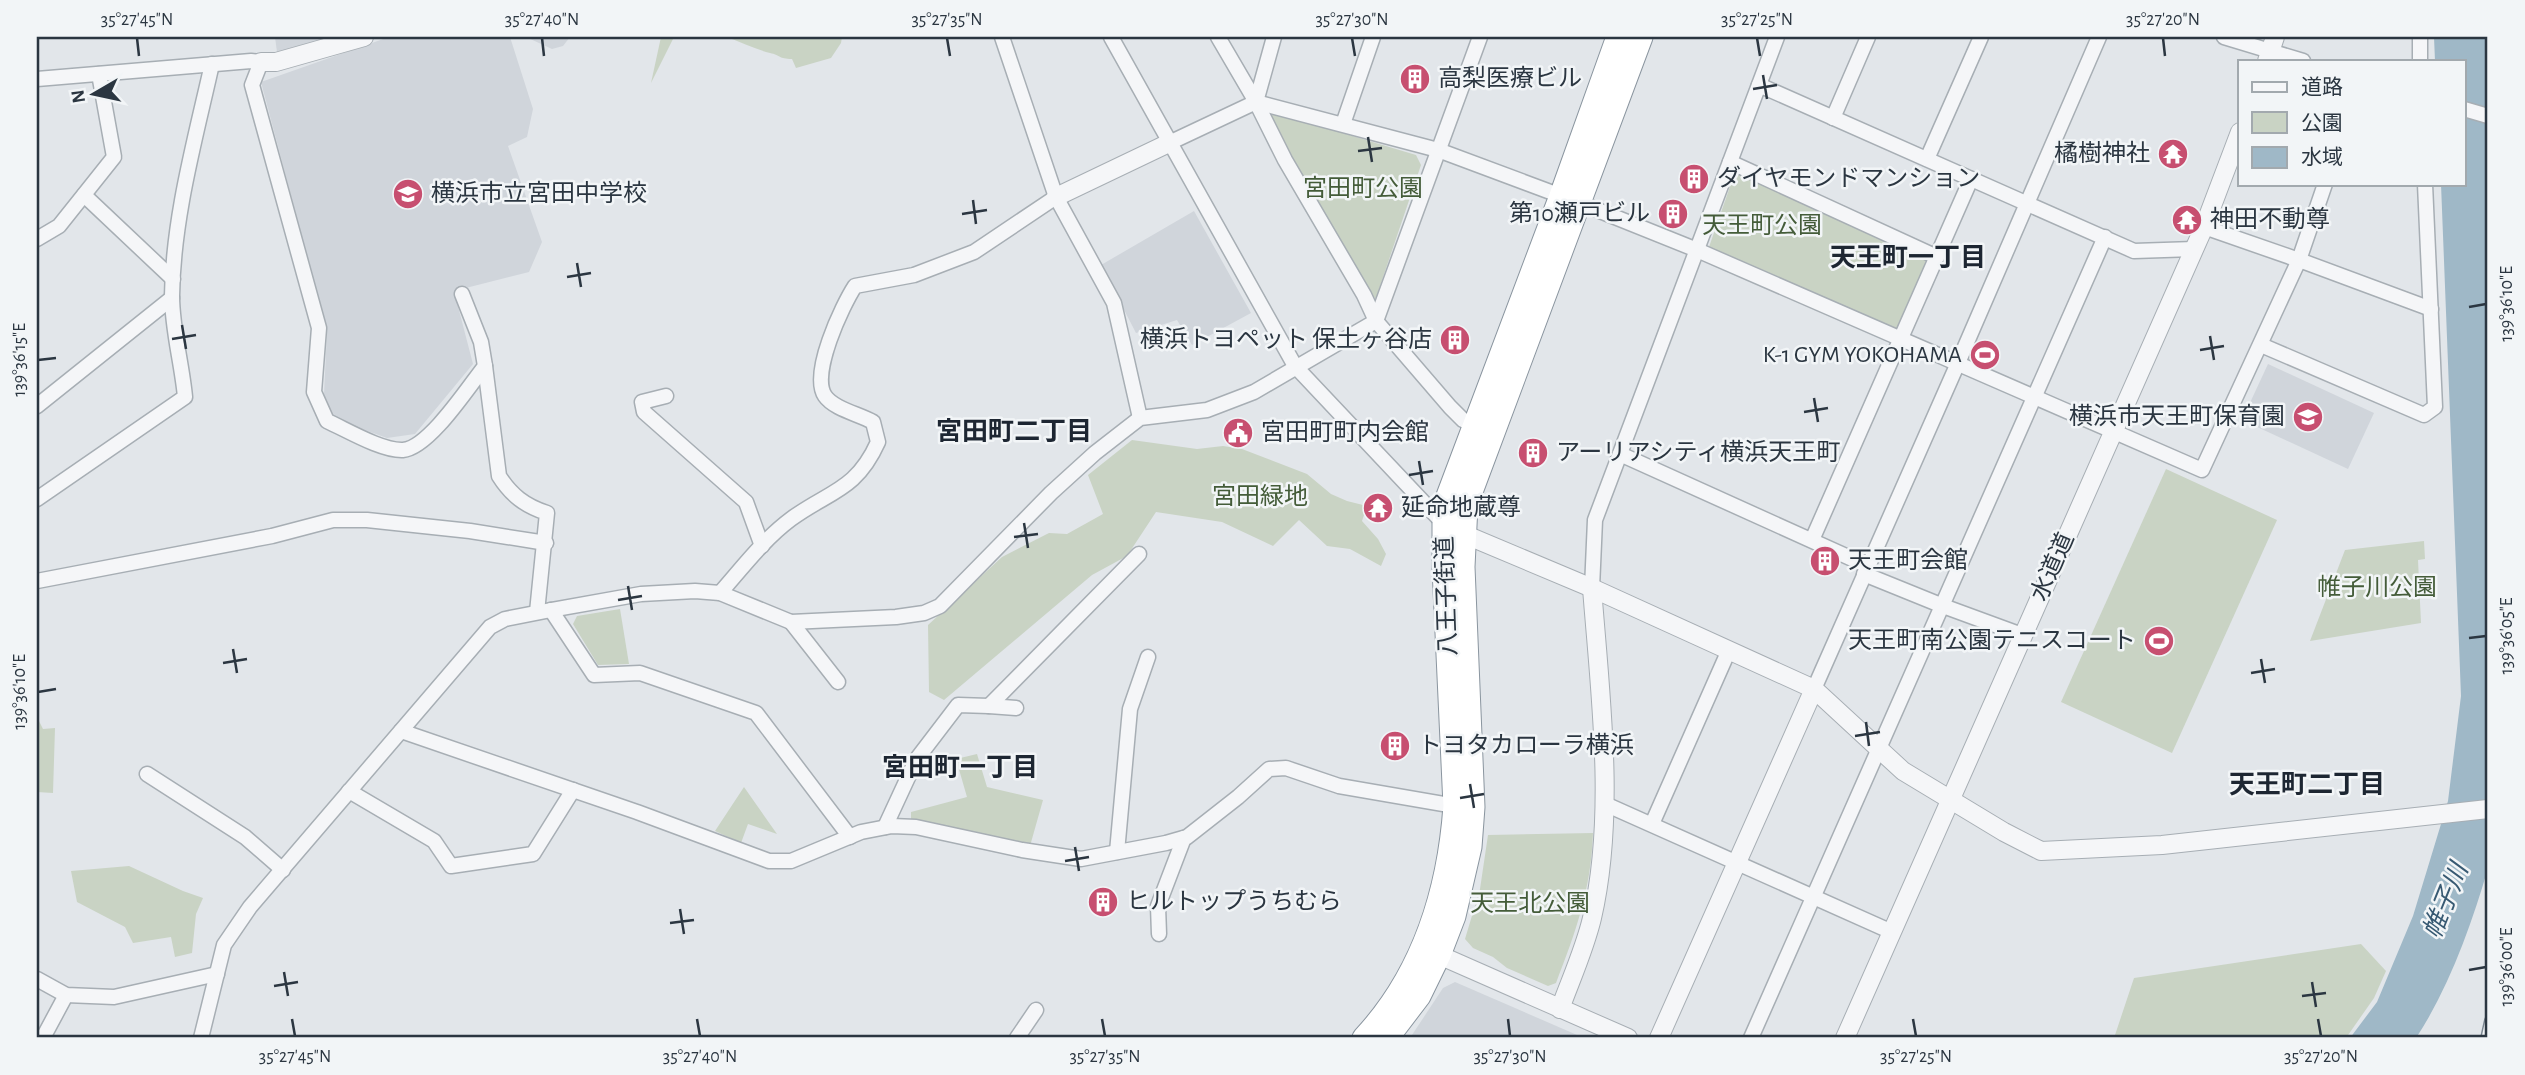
<svg xmlns="http://www.w3.org/2000/svg" width="2525" height="1075" font-family="'Alegreya Sans','Noto Sans JP',sans-serif">
	<style>
		.built { fill: #d0d5db }
		.green { fill: #c9d3c4 }
		.water { fill: #9fb8c7 }
		.lines { fill: none; stroke-linecap: round; stroke-linejoin: round }
		.minor-casing { stroke: #a7aeb4; stroke-width: 17 }
		.tertiary-casing { stroke: #a7aeb4; stroke-width: 20 }
		.trunk-casing { stroke: #8a959f; stroke-width: 25 }
		.minor { stroke: #f5f6f8; stroke-width: 14 }
		.tertiary { stroke: #f5f6f8; stroke-width: 18 }
		.trunk { stroke: #fff; stroke-width: 23 }
		.rail-casing { stroke: #7c8792; stroke-width: 8 }
		.rail { stroke: #f2f5f7; stroke-width: 5; stroke-dasharray: 16; stroke-linecap: butt }
		.ticks { fill: none; stroke: #2b3641; stroke-width: 2.5 }
		.labels { text-anchor: middle; dominant-baseline: central; stroke-width: 5; stroke-linejoin: round; paint-order: stroke }
		.poi-label { font-size: 24px; fill: #2b3641; stroke: #f2f5f7; text-anchor: start }
		.park-label { font-size: 24px; fill: #445c39; stroke: #f2f5f7 }
		.street-label { font-size: 24px; fill: #2b3641; stroke: #f2f5f7 }
		.neighbourhood-label { font-size: 26px; font-weight: bold; fill: #1d2632; stroke: #f2f5f7 }
		.water-label { font-size: 26px; font-style: italic; fill: #375972; stroke: #f2f5f7 }
		.neatline { fill: none; stroke: #2b3641; stroke-width: 2.5 }
		.ticks-label { font-size: 18px; text-anchor: middle; fill: #2b3641 }
	</style>
	<rect width="100%" height="100%" fill="#e2e6ea"/>
	<g class="built">
		<path d="M275,37h55l-53,15z"/>
		<path d="M389,37h121l23,72 -6,28 -19,9 34,96 -13,30 -75,19 19,73 -58,70 -28,4 -53,-19 -10,-25 3,-62 -66,-250z"/>
		<path d="M526,37h44l-7,9 -11,3z"/>
		<path d="M1194,211l57,102 -59,32 -15,-25 -41,13 -35,-68z"/>
		<path d="M2268,364l106,49 -26,56 -106,-49z"/>
		<path d="M1455,982l129,56h-174l33,-50z"/>
	</g>
	<g class="green">
		<path d="M661,37h13l-23,46z"/>
		<path d="M727,37h115l-1,6 -10,15 -35,10 -4,-9c-13,0 -12,-4 -22,-6 -15,-4 -28,-10 -43,-16z"/>
		<path d="M1266,110l150,45 5,10 -45,133 -8,-2z"/>
		<path d="M1743,172l182,85 3,8 -31,68 -188,-86 24,-69z"/>
		<path d="M1132,440l65,9 26,-3 19,3 65,25 24,20 16,7 20,5 -5,15 16,18 8,15 -5,12 -31,-17 -23,-3 -28,-26 -26,26 -51,-24 -66,-10 -29,44 -35,19 -148,125 -15,-8 -1,-67 74,-68 47,-24 18,1 36,-20 -15,-39z"/>
		<path d="M2166,469l111,51 -105,233 -111,-51z"/>
		<path d="M2424,541l1,18 -7,1 3,63 -111,18 35,-91z"/>
		<path d="M620,609l9,55 -31,1 -25,-41 4,-8z"/>
		<path d="M37,717l6,12 12,-1 -2,65 -16,-1z"/>
		<path d="M977,754l10,33 56,13 -13,46 -119,-24v-10l56,-15 -11,-38z"/>
		<path d="M744,787l33,47 -29,-10 -7,19 -26,-12z"/>
		<path d="M1593,833c-2,57 -17,98 -37,150l-8,3 -41,-18 -14,-11 -20,-9 -8,-9 15,-50 8,-54z"/>
		<path d="M129,866l54,25 20,7 -7,16 -4,39 -17,4 -4,-20 -38,6 -8,-16 -48,-25 -6,-31z"/>
		<path d="M2361,944l25,27 -12,27 -28,40h-232l20,-60z"/>
	</g>
	<path class="water" d="M2434,37h54v831c-16,56 -40,122 -72,170h-66l27,-36 36,-86 35,-115 13,-105 -20,-512h23v-123h-29z"/>
	<g class="lines">
		<g class="minor-casing">
			<g id="minor">
				<path d="M1002,37l54,160 58,106 26,115"/>
				<path d="M1111,37l184,329 149,158"/>
				<path d="M1218,37l38,65 29,58 79,135 12,26 74,86 13,13 12,6"/>
				<path d="M2224,37l79,24"/>
				<path d="M2420,37v24"/>
				<path d="M37,79l214,-18 10,1 -9,23 67,243 -5,64 13,29c20,9 55,30 76,29 26,-2 66,-64 82,-84l-4,-24 -19,-48"/>
				<path d="M1759,85l375,166 60,-2"/>
				<path d="M1256,102l18,-65"/>
				<path d="M2464,109l24,7"/>
				<path d="M1833,118l35,-81"/>
				<path d="M1343,124l30,-87"/>
				<path d="M1169,143l87,-41 182,48 142,53 117,47 505,220 97,-210 26,-76"/>
				<path d="M1927,159l54,-122"/>
				<path d="M1730,162l207,95"/>
				<path d="M84,195l89,84"/>
				<path d="M2204,227l95,33 132,49"/>
				<path d="M37,239l22,-13 55,-69 -15,-83"/>
				<path d="M2261,345l163,70 11,-8 -10,-223"/>
				<path d="M485,366l14,110c12,19 26,30 48,37l-10,99"/>
				<path d="M666,396l-24,6 2,10 102,90 16,44"/>
				<path d="M37,406l135,-108"/>
				<path d="M1620,454l248,112"/>
				<path d="M37,499l148,-102c-3,-33 -13,-68 -13,-101 1,-78 23,-156 40,-232"/>
				<path d="M1812,540l159,-361"/>
				<path d="M1864,574l79,32 79,29"/>
				<path d="M37,581l235,-45 61,-16h34l103,11 76,12"/>
				<path d="M1592,588l3,-68 182,-483"/>
				<path d="M720,593c22,-25 44,-54 71,-74 38,-28 65,-28 87,-77l-5,-20c-14,-8 -39,-13 -48,-26 -15,-22 17,-90 30,-110l59,-11 60,-23 82,-55"/>
				<path d="M551,610l43,65 46,-2 116,40 94,124"/>
				<path d="M791,622l47,60"/>
				<path d="M1814,689l144,-326 141,-326"/>
				<path d="M989,706l27,2"/>
				<path d="M401,731l236,81 132,49h22l70,-29 31,-6 24,1 106,23 59,9 85,-16 21,-6 51,-40 31,-28 17,-1 53,18 116,20"/>
				<path d="M147,774l98,63 38,33"/>
				<path d="M349,791l85,50 17,25 82,-12 40,-64"/>
				<path d="M1605,804l287,128"/>
				<path d="M1652,824l77,-174"/>
				<path d="M885,827l31,-67 42,-55 31,1 150,-152"/>
				<path d="M1117,852l13,-143 18,-52"/>
				<path d="M1159,934l-1,-28 26,-68"/>
				<path d="M37,979l29,16 48,2 103,-23"/>
				<path d="M44,1036l22,-41"/>
				<path d="M201,1038l23,-93 26,-38 240,-280 15,-8 46,-9 90,-16 54,-3 25,2 71,29 105,-5 28,-4 16,-7 111,-113 44,-40 45,-35 67,-8 47,-18 122,-71 104,-284"/>
				<path d="M1017,1038l19,-28"/>
				<path d="M1751,1038l354,-801"/>
			</g>
		</g>
		<g class="tertiary-casing">
			<g id="tertiary">
				<path d="M2267,61l8,-24"/>
				<path d="M261,62h15l88,-25"/>
				<path d="M1056,197l113,-54"/>
				<path d="M1454,530l138,58 222,101 89,82 101,61 37,19 121,-6 326,-36"/>
				<path d="M1439,955l189,83"/>
				<path d="M1560,1009c11,-30 25,-61 32,-91 24,-104 8,-225 0,-330"/>
				<path d="M1659,1038l155,-349"/>
				<path d="M1845,1038l359,-811 36,-95"/>
			</g>
		</g>
		<g class="trunk-casing">
			<g id="trunk">
				<path d="M1364,1038c59,-63 85,-147 91,-232l-11,-238v-44l4,-28 113,-300 57,-159"/>
				<path d="M1387,1038l32,-42 20,-41 15,-39 16,-69 3,-40 -10,-240 3,-62 175,-468"/>
			</g>
		</g>
		<use href="#minor" class="minor"/>
		<use href="#tertiary" class="tertiary"/>
		<use href="#trunk" class="trunk"/>
		<g class="rail-casing">
			<path id="rail" d="M2484,1038l4,-18"/>
		</g>
		<use href="#rail" class="rail"/>
	</g>
	<path class="ticks" d="M137,38l2,18M542,38l2,18M947,38l3,18M1352,38l3,18M1757,38l3,18M2163,38l2,18M1763,75l4,24M1753,89l24,-4M1368,137l4,25M1358,151l24,-3M973,200l3,24M962,214l25,-4M577,263l4,24M567,277l24,-4M2469,307l17,-3M182,325l4,24M2210,336l4,24M172,339l24,-4M2200,350l24,-4M38,360l18,-2M1814,398l4,24M1804,412l24,-4M1419,461l4,24M1409,475l24,-4M1024,523l4,25M1014,537l24,-3M628,586l4,24M618,600l24,-4M2469,638l17,-2M233,649l4,24M2261,659l4,24M223,663l24,-4M2251,673l24,-4M38,692l18,-3M1866,722l3,24M1855,736l25,-4M1470,784l4,24M1460,798l24,-4M1075,847l4,24M1065,861l24,-4M680,909l4,25M670,923l24,-3M2469,970l17,-3M284,972l4,24M2312,982l4,25M274,986l24,-4M2302,996l24,-3M292,1019l3,17M697,1019l3,17M1102,1019l3,17M1508,1019l2,17M1913,1019l3,17M2318,1019l3,17"/>
	<defs>
		<g id="building-disc" transform="scale(1.575)"><circle r="9.5" fill="#c74f70" stroke="#f2f5f7"/><path d="M-4-6H4V6H1V3H-1V6H-4ZM-2.5-4.3h1.7v1.8h-1.7ZM.8-4.3h1.7v1.8H.8ZM-2.5-1h1.7V.8h-1.7ZM.8-1h1.7V.8H.8Z" fill="#fff"/></g>
		<g id="temple-disc" transform="scale(1.575)"><circle r="9.5" fill="#c74f70" stroke="#f2f5f7"/><path d="M0-6L5-2H3V0L6.5 2.5H4V6H1.5V3h-3V6H-4V2.5H-6.5L-3 0V-2H-5Z" fill="#fff"/></g>
		<g id="school-disc" transform="scale(1.575)"><circle r="9.5" fill="#c74f70" stroke="#f2f5f7"/><path d="M0-5L7-2L0 1L-7-2ZM-4 1L0 2.5L4 1V4Q0 6-4 4Z" fill="#fff"/></g>
		<g id="stadium-disc" transform="scale(1.575)"><circle r="9.5" fill="#c74f70" stroke="#f2f5f7"/><path d="M0-5a6.5 5 0 1 0 0 10a6.5 5 0 1 0 0-10ZM-3.5-1.8h7v3.6h-7Z" fill="#fff"/></g>
		<g id="civic-disc" transform="scale(1.575)"><circle r="9.5" fill="#c74f70" stroke="#f2f5f7"/><path d="M-.6-6.5H3V-4.5H.6V-3L4-1V1h2V6H-6V1h2V-1L-.6-3ZM-1.2 2.5V6h2.4V2.5Z" fill="#fff"/></g>
	</defs>
	<g fill-rule="evenodd">
		<use href="#building-disc" x="1415" y="79"/>
		<use href="#temple-disc" x="2173" y="154"/>
		<use href="#building-disc" x="1694" y="179"/>
		<use href="#school-disc" x="408" y="194"/>
		<use href="#building-disc" x="1673" y="214"/>
		<use href="#temple-disc" x="2187" y="220"/>
		<use href="#building-disc" x="1455" y="340"/>
		<use href="#stadium-disc" x="1985" y="355"/>
		<use href="#school-disc" x="2308" y="417"/>
		<use href="#civic-disc" x="1238" y="433"/>
		<use href="#building-disc" x="1533" y="453"/>
		<use href="#temple-disc" x="1378" y="508"/>
		<use href="#building-disc" x="1825" y="561"/>
		<use href="#stadium-disc" x="2159" y="641"/>
		<use href="#building-disc" x="1395" y="746"/>
		<use href="#building-disc" x="1103" y="902"/>
	</g>
	<g class="labels">
		<g class="poi-label">
			<text x="1438" y="79">高梨医療ビル</text>
			<text x="2150" y="154" text-anchor="end">橘樹神社</text>
			<text x="1717" y="179">ダイヤモンドマンション</text>
			<text x="431" y="194">横浜市立宮田中学校</text>
			<text x="1650" y="214" text-anchor="end">第10瀬戸ビル</text>
			<text x="2210" y="220">神田不動尊</text>
			<text x="1432" y="340" text-anchor="end">横浜トヨペット 保土ヶ谷店</text>
			<text x="1962" y="355" text-anchor="end">K-1 GYM YOKOHAMA</text>
			<text x="2285" y="417" text-anchor="end">横浜市天王町保育園</text>
			<text x="1261" y="433">宮田町町内会館</text>
			<text x="1556" y="453">アーリアシティ横浜天王町</text>
			<text x="1401" y="508">延命地蔵尊</text>
			<text x="1848" y="561">天王町会館</text>
			<text x="2136" y="641" text-anchor="end">天王町南公園テニスコート</text>
			<text x="1418" y="746">トヨタカローラ横浜</text>
			<text x="1126" y="902">ヒルトップうちむら</text>
		</g>
		<g class="park-label">
			<text x="1363" y="189">宮田町公園</text>
			<text x="1762" y="226">天王町公園</text>
			<text x="1260" y="497">宮田緑地</text>
			<text x="2377" y="588">帷子川公園</text>
			<text x="1530" y="904">天王北公園</text>
		</g>
		<g class="street-label">
			<text transform="translate(2053 567) rotate(-66)">水道道</text>
			<text transform="translate(1447 596) rotate(-92)">八王子街道</text>
		</g>
		<g class="neighbourhood-label">
			<text x="1908" y="258">天王町一丁目</text>
			<text x="1014" y="432">宮田町二丁目</text>
			<text x="960" y="768">宮田町一丁目</text>
			<text x="2307" y="785">天王町二丁目</text>
		</g>
		<g class="water-label">
			<text transform="translate(2446 901) rotate(-68)">帷子川</text>
		</g>
	</g>
	<rect width="2525" height="1075" fill="none" stroke="#f2f5f7" stroke-width="77"/>
	<rect x="2238" y="60" width="228" height="126" fill="#f2f5f7" stroke="#a2a9ae" stroke-width="2"/>
	<rect x="2252" y="82" width="35" height="10" fill="#f5f6f8" stroke="#a2a9ae" stroke-width="2"/>
	<text x="2301" y="94" font-size="21" fill="#2b3641">道路</text>
	<rect x="2252" y="112" width="35" height="21" fill="#c9d3c4" stroke="#a2a9ae" stroke-width="2"/>
	<text x="2301" y="130" font-size="21" fill="#2b3641">公園</text>
	<rect x="2252" y="147" width="35" height="21" fill="#9fb8c7" stroke="#a2a9ae" stroke-width="2"/>
	<text x="2301" y="164" font-size="21" fill="#2b3641">水域</text>
	<g transform="translate(94 94) rotate(261)" stroke="#f2f5f7" stroke-width="5" paint-order="stroke">
	<path d="M0-5L12 26L0 18L-12 26Z" fill="#2b3641"/>
	<text y="-10" font-size="19" font-weight="bold" text-anchor="middle" fill="#2b3641">N</text>
	</g>
	<rect x="38" y="38" width="2448" height="998" class="neatline"/>
	<g class="ticks-label">
		<text x="137" y="25">35°27'45"N</text>
		<text x="542" y="25">35°27'40"N</text>
		<text x="947" y="25">35°27'35"N</text>
		<text x="1352" y="25">35°27'30"N</text>
		<text x="1757" y="25">35°27'25"N</text>
		<text x="2163" y="25">35°27'20"N</text>
		<text transform="translate(2506 304) rotate(-90)" y="6">139°36'10"E</text>
		<text transform="translate(19 360) rotate(-90)" y="6">139°36'15"E</text>
		<text transform="translate(2506 636) rotate(-90)" y="6">139°36'05"E</text>
		<text transform="translate(19 692) rotate(-90)" y="6">139°36'10"E</text>
		<text transform="translate(2506 967) rotate(-90)" y="6">139°36'00"E</text>
		<text x="295" y="1062">35°27'45"N</text>
		<text x="700" y="1062">35°27'40"N</text>
		<text x="1105" y="1062">35°27'35"N</text>
		<text x="1510" y="1062">35°27'30"N</text>
		<text x="1916" y="1062">35°27'25"N</text>
		<text x="2321" y="1062">35°27'20"N</text>
	</g>
</svg>
